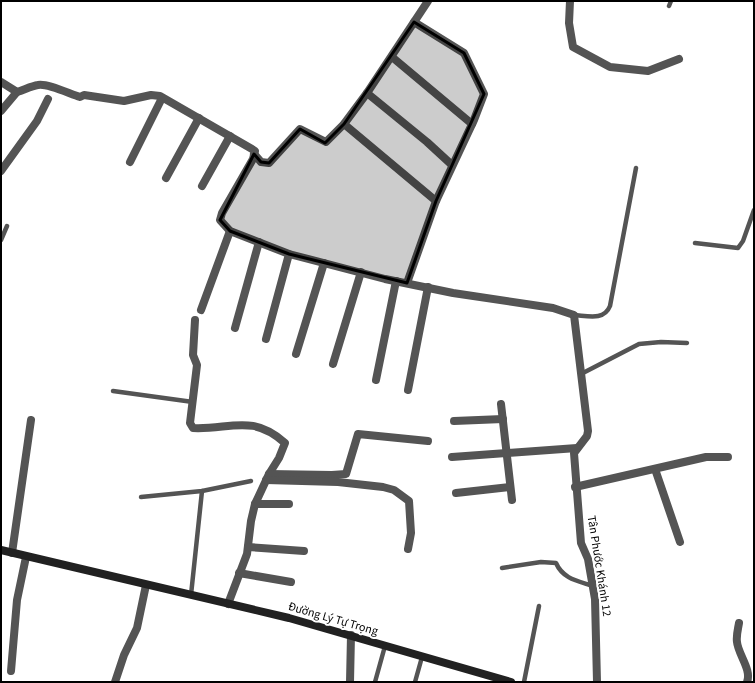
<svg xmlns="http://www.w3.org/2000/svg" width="755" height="683" font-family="'Source Sans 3',sans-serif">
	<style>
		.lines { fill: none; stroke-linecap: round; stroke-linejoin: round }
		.lane { stroke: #545454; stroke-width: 4.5 }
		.street { stroke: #545454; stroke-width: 8 }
		.secondary { stroke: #212121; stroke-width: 8 }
		.marked { fill: #000; fill-opacity: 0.2; stroke: #000; stroke-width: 3; stroke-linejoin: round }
		.labels { text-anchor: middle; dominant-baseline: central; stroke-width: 4; stroke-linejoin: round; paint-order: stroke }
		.street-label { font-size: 12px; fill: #000; stroke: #fff }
	</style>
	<rect width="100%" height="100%" fill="#fff"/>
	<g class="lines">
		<g class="lane">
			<path d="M669,6l2,-5"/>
			<path d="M1,240l6,-14"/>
			<path d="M695,243l43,5 5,-7 11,-31"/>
			<path d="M574,315c14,1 30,6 36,-9l26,-138"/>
			<path d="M581,374l58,-30 22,-2 26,1"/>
			<path d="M113,391l80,11"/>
			<path d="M141,497l61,-6 49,-10"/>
			<path d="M502,568l39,-6 15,1c7,16 22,18 37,23"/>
			<path d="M191,595l11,-104"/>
			<path d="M375,682l10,-36"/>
			<path d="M415,682l7,-25"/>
			<path d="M524,682l15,-76"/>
		</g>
		<g class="street">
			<path d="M570,1l-1,22 4,24 37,20 38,4 31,-12"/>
			<path d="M392,57l80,67"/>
			<path d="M1,82l16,10c7,-2 14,-6 21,-7 9,-2 32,9 42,12l4,-2 40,6 27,-6 9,1 92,53 3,2 -2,8 -31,54 -2,7 10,11 59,23 96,25 68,14 100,15 21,7 14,116 -1,5 -13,17 7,90 7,16 7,40 2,83"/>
			<path d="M367,93l61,-92"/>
			<path d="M1,111l16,-19"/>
			<path d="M344,124l92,77"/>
			<path d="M254,154l7,8 8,1 31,-34 26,13 18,-18 23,-31 60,49 25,23"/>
			<path d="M130,162l32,-64"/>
			<path d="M1,171l36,-50 11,-22"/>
			<path d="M166,178l33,-60"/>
			<path d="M202,186l28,-50"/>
			<path d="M407,283l29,-82 38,-81 10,-26 -20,-41 -50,-31"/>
			<path d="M201,310l29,-79"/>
			<path d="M195,320l-2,35 4,10 -7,58 3,5c36,2 59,-15 92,15l-6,15 -10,16 -14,30 -4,17 -4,33 -19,50"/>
			<path d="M235,328l24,-86"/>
			<path d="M266,339l23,-85"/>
			<path d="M296,354l28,-91"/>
			<path d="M333,364l28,-92"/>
			<path d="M376,380l20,-99"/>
			<path d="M408,390l20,-103"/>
			<path d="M501,404l11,96"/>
			<path d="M454,421l49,-2"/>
			<path d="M452,457l125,-9"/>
			<path d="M655,469l25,73"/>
			<path d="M269,474l63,1 14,-1 12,-40 70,7"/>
			<path d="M266,480l72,2 45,5 11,3 15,11 2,32 -3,16"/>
			<path d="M575,487l131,-30h22"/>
			<path d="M456,493l54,-6"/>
			<path d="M255,504h34"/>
			<path d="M248,547l56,4"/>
			<path d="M12,553l19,-133"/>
			<path d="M239,573l52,9"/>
			<path d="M739,623c-1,6 -3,13 -2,19 1,12 15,28 10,40"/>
			<path d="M11,671l6,-71 9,-43"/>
			<path d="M115,682l9,-27 13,-27 9,-43"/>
			<path d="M350,682l1,-47"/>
		</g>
		<path class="secondary" d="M1,550l288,68 222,64"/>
	</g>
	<path class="marked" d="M414,22l50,31 20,41 -48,107 -29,82 -118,-29 -59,-23 -10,-11 34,-66 7,8 8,1 31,-34 25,14 19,-19z"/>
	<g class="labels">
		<g class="street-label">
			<text transform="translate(599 566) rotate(81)">Tân Phước Khánh 12</text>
			<text transform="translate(333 619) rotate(16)">Đường Lý Tự Trọng</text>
		</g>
	</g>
	<rect width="755" height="683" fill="none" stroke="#000000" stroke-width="4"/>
</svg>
